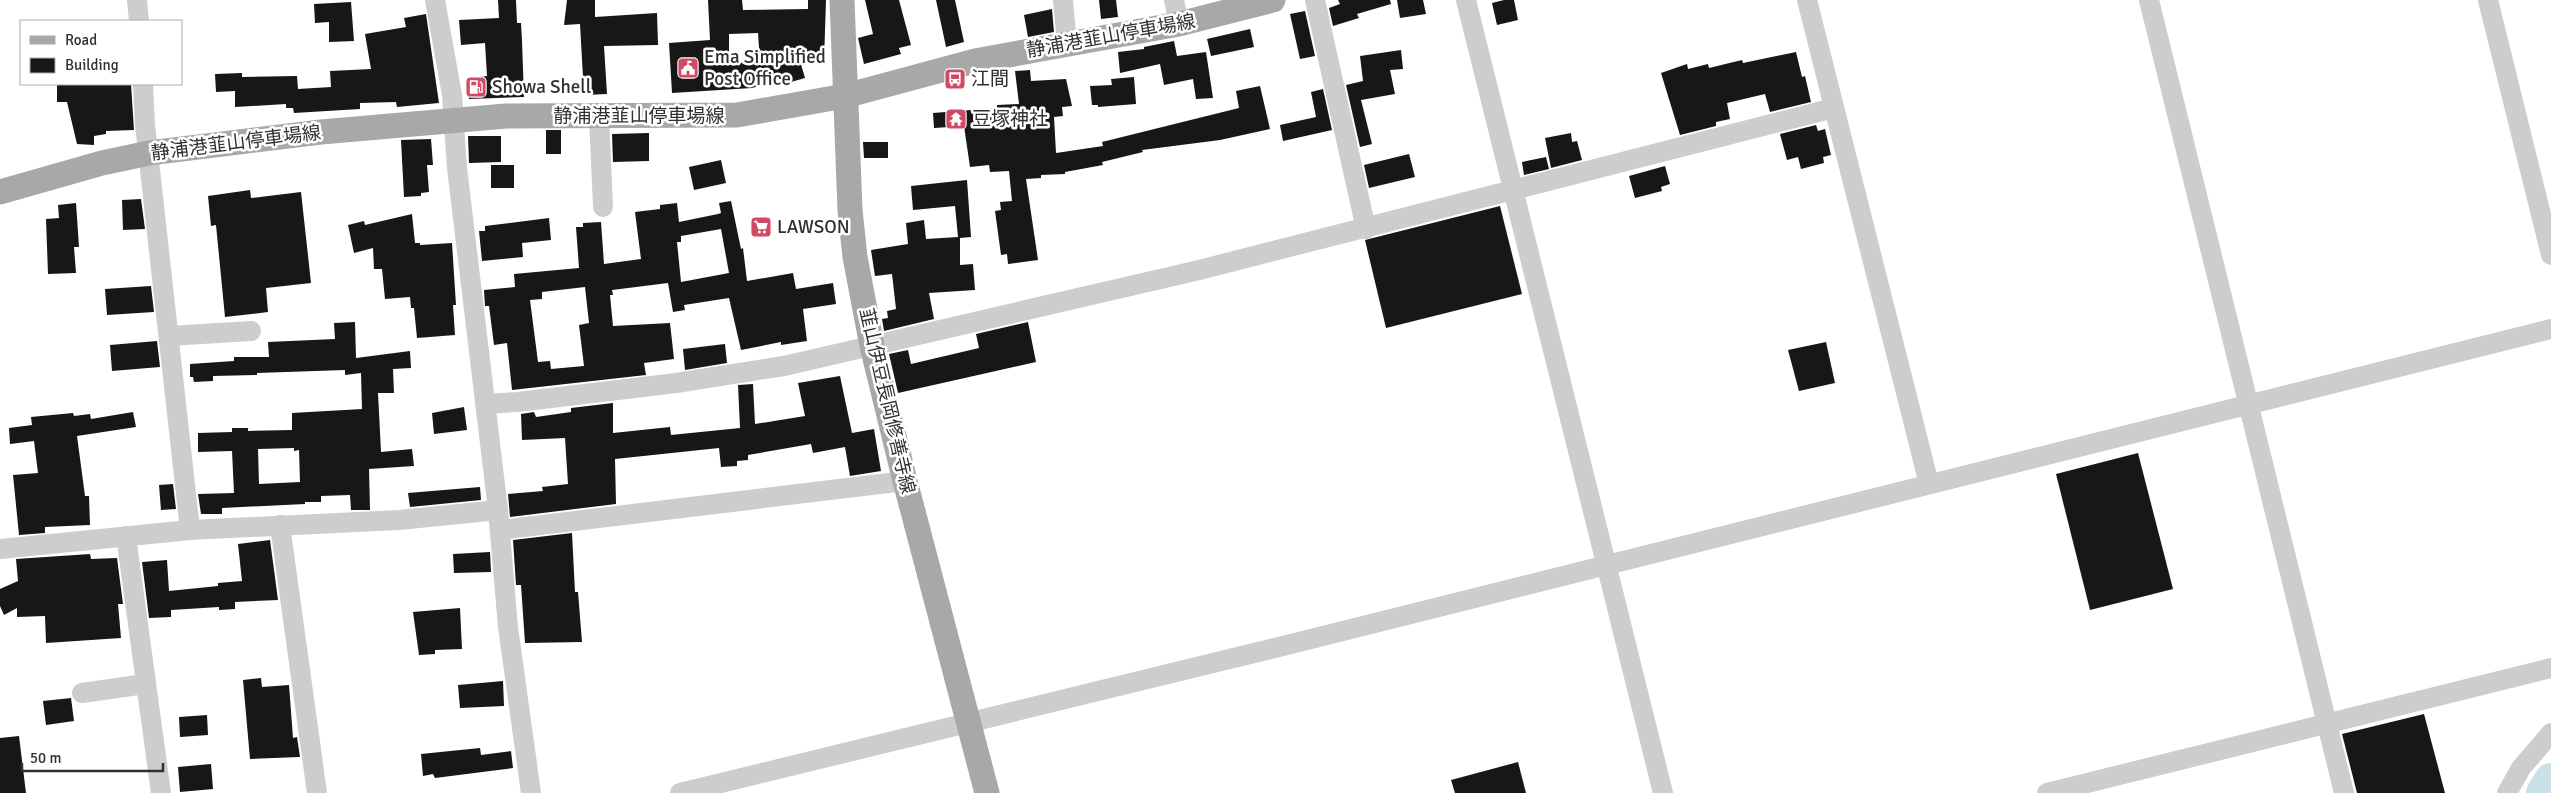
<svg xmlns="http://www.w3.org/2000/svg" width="2551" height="793" font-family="Signika,'Noto Sans JP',sans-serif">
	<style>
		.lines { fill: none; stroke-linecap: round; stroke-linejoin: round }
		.river { stroke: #cce0e7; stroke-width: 34 }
		.building { fill: #171717; fill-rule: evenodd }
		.minor { stroke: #cdcdcd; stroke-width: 20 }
		.major { stroke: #a8a8a8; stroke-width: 25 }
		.labels { text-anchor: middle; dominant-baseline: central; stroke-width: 5; stroke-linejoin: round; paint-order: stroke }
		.street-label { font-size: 19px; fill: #303030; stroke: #fff }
		.poi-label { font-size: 19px; fill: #303030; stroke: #fff; text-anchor: start }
	</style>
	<rect width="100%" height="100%" fill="#fff"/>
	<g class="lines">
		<path class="river" d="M2543,793l8,-13"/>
	</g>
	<g class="building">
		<path d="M498,0h18l1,23h4l1,18 2,56 -55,2 -1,-21 19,-2 -2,-33 -24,2 -2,-25 40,-2z"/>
		<path d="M567,0h28v17l62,-4 1,32 -54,1 3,48 -23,1 -4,-71 -16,1z"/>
		<path d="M708,0h34l1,10 65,-1v-9h18l-2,61h-24l5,17 -21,6 -2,-5 -30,9 -80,5 -3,-50 41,-3zM758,33l2,29 -31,1v-29z"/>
		<path d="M865,0h34l12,45 -12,3 2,6 -37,10 -6,-26 15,-4z"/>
		<path d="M936,0h19l9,42 -18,5z"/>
		<path d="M1099,0h17l2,17 -17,2z"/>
		<path d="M1338,0h52l1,4 -34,10 2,4 -26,8 -4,-18 11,-4z"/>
		<path d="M1397,0h26l3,14 -26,4z"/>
		<path d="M1504,0h10l4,20 -21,5 -5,-22z"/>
		<path d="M351,2l3,39 -25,1v-20l-14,1 -1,-19z"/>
		<path d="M1052,9l2,23 -26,5 -4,-22z"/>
		<path d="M1305,11l10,45 -15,3 -10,-45z"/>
		<path d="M426,14l13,89 -42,4 -1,-5 -36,1v6l-66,4 -1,-5h-7v-4l-51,3v-16l-19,1 -1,-18 27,-1v4l55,-1 1,13 33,-2 -1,-16 41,-2 -6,-35 41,-7 -2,-9z"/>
		<path d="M1250,29l4,18 -43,9 -4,-17z"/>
		<path d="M1174,41l3,15 29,-4 7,46 -17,1 -3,-20 -29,6 -4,-21 -40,9 -2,-21 26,-3v-2z"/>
		<path d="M1401,50l2,19 -13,1 5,24 -34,6 11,44 -12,3 -14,-62 17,-4 -3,-25z"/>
		<path d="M1796,52l6,25 3,-1 6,26 -41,10 -5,-18 -38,9 3,16 -14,3v4l-36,9 -19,-62 26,-9 1,5 20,-5 1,4 33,-8 1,3z"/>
		<path d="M1030,70l1,11 35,-2 6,27 -10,1 1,9 -9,1 2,36 47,-7 -1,-4 137,-34 -3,-17 24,-5 10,43 -50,11 -78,10 1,2 -41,10 1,3 -38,7v2l-24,1v3l-15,1 12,81 -30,4 -1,-10 -6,1 -6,-44 6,-1 -1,-8 12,-1 -3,-30 -19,1 -1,-7 -19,2 -6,-41 -30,2 -1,-15 64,-5v-3l22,-1 -4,-33z"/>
		<path d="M1134,77l2,27 -38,3v-2h-6l-2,-19 22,-1 -1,-6z"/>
		<path d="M57,84h74l3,46 -28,1v3l-12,2v9l-17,-1 -10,-42h-10z"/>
		<path d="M1323,89l9,41 -49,11 -3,-16 36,-8 -5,-25z"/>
		<path d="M1816,125l2,6 7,-2 6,26 -8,2 1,6 -23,6 -3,-12 -11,3 -7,-26z"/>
		<rect x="546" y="130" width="15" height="24"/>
		<path d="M649,133v28l-36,1 -1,-28z"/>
		<path d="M1571,133l1,9 5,-1 5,19 -31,8 -6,-30z"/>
		<path d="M468,136h33v26l-32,1z"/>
		<path d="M431,139l2,26h-6l2,27 -8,1v3l-17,1 -3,-57z"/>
		<path d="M863,142h25v16h-24z"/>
		<path d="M1409,154l6,23 -46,11 -5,-23z"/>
		<path d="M1546,157l3,12 -25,6 -2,-13z"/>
		<path d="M721,160l5,23 -32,7 -5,-23z"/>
		<rect x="491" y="165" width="23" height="23"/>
		<path d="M1665,166l5,18 -9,3 1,4 -27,7 -6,-22z"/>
		<path d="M967,180l4,57 -11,1v27l13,-1 2,26 -46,3 5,26 -50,12 -2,-12 6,-1 -1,-7 9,-2 -4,-35 -17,2 -4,-26 37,-6 -2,-21 18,-3 2,19 32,-2 -3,-31 -42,4 -2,-24z"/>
		<path d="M250,190l1,8 50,-6 10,91 -45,5 2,24 -43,5 -9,-92 -5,1 -3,-30z"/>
		<path d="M141,199l4,30 -22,1 -1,-30z"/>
		<path d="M731,201l10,48 2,-1 4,33 46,-8 3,16 37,-6 3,21 -33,5 4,32 -26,4v-3l-40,8 -12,-52 -45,7 1,5 -12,2 -5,-29 -56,7 1,5h-3l3,31 57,-3 4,36 -30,4 2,12 -134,15 -5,-47 -13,2 -5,-39h-4l-1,-16 31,-3 -1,-13 65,-6 -3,-41h7v-4l18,-1 3,42 37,-5 -6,-47 25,-3v-4l17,-2 2,19 39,-8 3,-1 -2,-10zM721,229l8,44 -48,9 -4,-40h4v-6zM585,287l4,36 -10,2 5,41 -33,3 -1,-8 -12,1 -8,-62 12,-1v-7z"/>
		<path d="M76,203l3,44h-5l2,26 -28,1 -2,-55 13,-1 -1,-13z"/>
		<path d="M1500,206l22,88 -136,34 -21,-88z"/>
		<path d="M412,214l3,29h5v2l32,-2 4,62h-3l2,30 -38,3 -3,-30h-3l-1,-11 -25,2 -3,-30h-8l-1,-21 -19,5 -6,-28 16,-4 1,4z"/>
		<path d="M549,218l2,22 -29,3 1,14 -41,4 -3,-30h6v-5z"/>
		<path d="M151,286l3,26 -47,3 -2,-26z"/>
		<path d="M355,322l1,36 54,-7 1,17 -18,1 1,24h-16l3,59 31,-3 2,17 -45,3 1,41h-19l-1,-15 -29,1v6h-16v2l-83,4v6h-21l-3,-20 36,-1 -2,-42 -34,1v-19l34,-1v-4h16v3l44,-1v-17l70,-4 -1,-36 -16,2v-5l-88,3v2l-44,1v5l-19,1 -1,-5h-3v-13l44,-3v-4h35l-1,-15 67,-3 -1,-16zM294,448v3l5,-1 1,32 -41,2 -1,-35z"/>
		<path d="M1028,322l8,40 -138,31 -9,-39 19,-4 3,14 68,-16 -3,-14z"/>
		<path d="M157,341l3,26 -48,4 -2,-26z"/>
		<path d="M1826,342l9,41 -36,8 -11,-41z"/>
		<path d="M725,344l2,19 -42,7 -2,-21z"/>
		<path d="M840,376l12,57 22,-4 7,42 -31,5 -5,-29 -32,6 -2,-9 -63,11v5l-11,1v5l-16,1 -2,-19 -104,11 1,45 -106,13 -2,-23 35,-3 -1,-4 26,-3 -3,-46 -43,2 -1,-26 13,-2 2,5 35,-5v-4l42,-5v30l57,-6 1,8 69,-7 -2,-43 15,-1 2,40 50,-8 -7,-33z"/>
		<path d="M464,407l3,23 -33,4 -2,-21z"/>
		<path d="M133,412l3,15 -59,9 8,60h4l1,29 -45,2v6l-26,2 -6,-60 25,-2 -4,-32 -24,3 -1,-16 23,-3 -1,-8 42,-4 1,3 16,-2 1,5z"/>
		<path d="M2138,453l35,136 -83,21 -34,-136z"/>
		<path d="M173,484l3,25 -15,1 -2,-25z"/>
		<path d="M480,487l1,13 -71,7 -2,-14z"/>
		<path d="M572,533l3,59h3l4,50 -57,1 -4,-58h-5l-3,-45z"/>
		<path d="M270,540l8,60 -43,2v7l-16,1v-3l-48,3v7l-22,1 -7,-56 25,-2 2,31 49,-5v-3l24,-2 -4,-37z"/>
		<path d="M490,552l1,20 -37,1 -1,-19z"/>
		<path d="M90,554l1,5 26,-1 6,46h-5l3,34 -75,5 -1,-27 -28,1v-9l-13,7 -4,-9v-17l18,-8 -2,-22z"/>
		<path d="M460,608l2,41 -27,1v4l-16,1 -6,-43z"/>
		<path d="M261,678l1,9 27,-2 4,53 4,-1 3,20 -50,2 -7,-79z"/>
		<path d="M503,681l1,25 -44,2 -2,-23z"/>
		<path d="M71,698l3,23 -28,4 -3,-24z"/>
		<path d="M2424,714l21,79h-88l-15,-59z"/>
		<path d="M207,715l1,20 -28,2 -1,-20z"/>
		<path d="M19,736l7,57h-26v-55z"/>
		<path d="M480,748l1,7 30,-4 2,17 -78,10 -2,-4 -10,2 -2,-22z"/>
		<path d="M1518,762l8,31h-71l-4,-13z"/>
		<path d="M211,764l2,25 -33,3 -2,-25z"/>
	</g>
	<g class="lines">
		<g class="minor">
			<path d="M137,0l2,21"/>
			<path d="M435,0l17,95 5,73 41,342 10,117 23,166"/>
			<path d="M1063,0l4,44"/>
			<path d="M1174,0l5,24"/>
			<path d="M1315,0l51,229"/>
			<path d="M1466,0l197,793"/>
			<path d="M1807,0l122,484"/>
			<path d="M2149,0l195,793"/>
			<path d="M2488,0l63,255"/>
			<path d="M143,84l2,41 45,405"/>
			<path d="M599,116l4,91"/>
			<path d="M169,336l82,-5"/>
			<path d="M485,404l33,-2 158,-19 108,-17 411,-95 639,-163"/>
			<path d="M280,525l37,268"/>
			<path d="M500,530l405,-49"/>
			<path d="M126,536l35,257"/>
			<path d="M0,549l190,-19 209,-10 99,-10"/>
			<path d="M82,693l63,-9"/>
			<path d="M680,793l607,-148 1264,-316"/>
			<path d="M2047,793l504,-125"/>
			<path d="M2507,793l14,-25 30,-35"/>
		</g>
		<g class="major">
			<path d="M842,0l8,210 5,47 17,89 33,135 82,312"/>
			<path d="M0,192l102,-29 47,-10 172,-21 185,-16 231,-1 108,-19 130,-35 204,-37 94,-24"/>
		</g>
	</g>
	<defs>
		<g id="civic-square" transform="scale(1.125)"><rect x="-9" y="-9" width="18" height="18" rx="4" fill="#d04a66" stroke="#fff"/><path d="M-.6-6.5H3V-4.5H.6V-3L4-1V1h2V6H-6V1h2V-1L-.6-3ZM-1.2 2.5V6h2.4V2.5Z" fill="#fff"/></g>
		<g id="bus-square" transform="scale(1.125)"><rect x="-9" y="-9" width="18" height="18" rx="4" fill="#d04a66" stroke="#fff"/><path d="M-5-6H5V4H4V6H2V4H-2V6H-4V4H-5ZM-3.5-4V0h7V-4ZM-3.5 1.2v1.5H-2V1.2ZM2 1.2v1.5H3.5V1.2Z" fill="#fff"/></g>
		<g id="fuel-square" transform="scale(1.125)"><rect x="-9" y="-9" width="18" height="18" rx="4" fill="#d04a66" stroke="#fff"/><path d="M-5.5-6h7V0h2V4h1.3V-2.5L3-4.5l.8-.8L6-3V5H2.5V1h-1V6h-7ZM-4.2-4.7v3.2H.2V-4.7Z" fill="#fff"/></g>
		<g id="temple-square" transform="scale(1.125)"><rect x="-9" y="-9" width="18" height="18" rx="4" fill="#d04a66" stroke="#fff"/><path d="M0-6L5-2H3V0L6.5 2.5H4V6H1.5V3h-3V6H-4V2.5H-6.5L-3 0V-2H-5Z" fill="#fff"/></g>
		<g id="supermarket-square" transform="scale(1.125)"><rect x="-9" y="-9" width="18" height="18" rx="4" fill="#d04a66" stroke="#fff"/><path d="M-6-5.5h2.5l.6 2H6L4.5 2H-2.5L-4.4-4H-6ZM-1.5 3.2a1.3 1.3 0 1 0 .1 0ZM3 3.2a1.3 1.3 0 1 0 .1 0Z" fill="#fff"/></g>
	</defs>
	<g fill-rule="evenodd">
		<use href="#civic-square" x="688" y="68"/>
		<use href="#bus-square" x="955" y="79"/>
		<use href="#fuel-square" x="476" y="87"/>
		<use href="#temple-square" x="956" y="119"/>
		<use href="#supermarket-square" x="761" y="227"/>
	</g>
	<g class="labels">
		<g class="street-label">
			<text transform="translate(1111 36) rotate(-10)">静浦港韮山停車場線</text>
			<text x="639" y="116">静浦港韮山停車場線</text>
			<text transform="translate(236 143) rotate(-7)">静浦港韮山停車場線</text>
			<text transform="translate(887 401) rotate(77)">韮山伊豆長岡修善寺線</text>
		</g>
		<g class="poi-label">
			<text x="704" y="57">Ema Simplified<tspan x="704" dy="22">Post Office</tspan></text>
			<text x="971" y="79">江間</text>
			<text x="492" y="87">Showa Shell</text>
			<text x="972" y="119">豆塚神社</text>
			<text x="777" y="227">LAWSON</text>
		</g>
	</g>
	<rect x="20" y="20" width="162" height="65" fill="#ffffff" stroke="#acacac"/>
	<rect x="30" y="36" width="25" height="8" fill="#a8a8a8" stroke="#acacac"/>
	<text x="65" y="45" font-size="15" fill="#303030">Road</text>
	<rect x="30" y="58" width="25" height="15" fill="#171717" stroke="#acacac"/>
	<text x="65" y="70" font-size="15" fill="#303030">Building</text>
	<path d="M22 763v8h141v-8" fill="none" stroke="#303030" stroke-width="2.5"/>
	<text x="30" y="763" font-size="15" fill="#303030" stroke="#ffffff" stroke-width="4" paint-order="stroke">50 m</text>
</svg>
